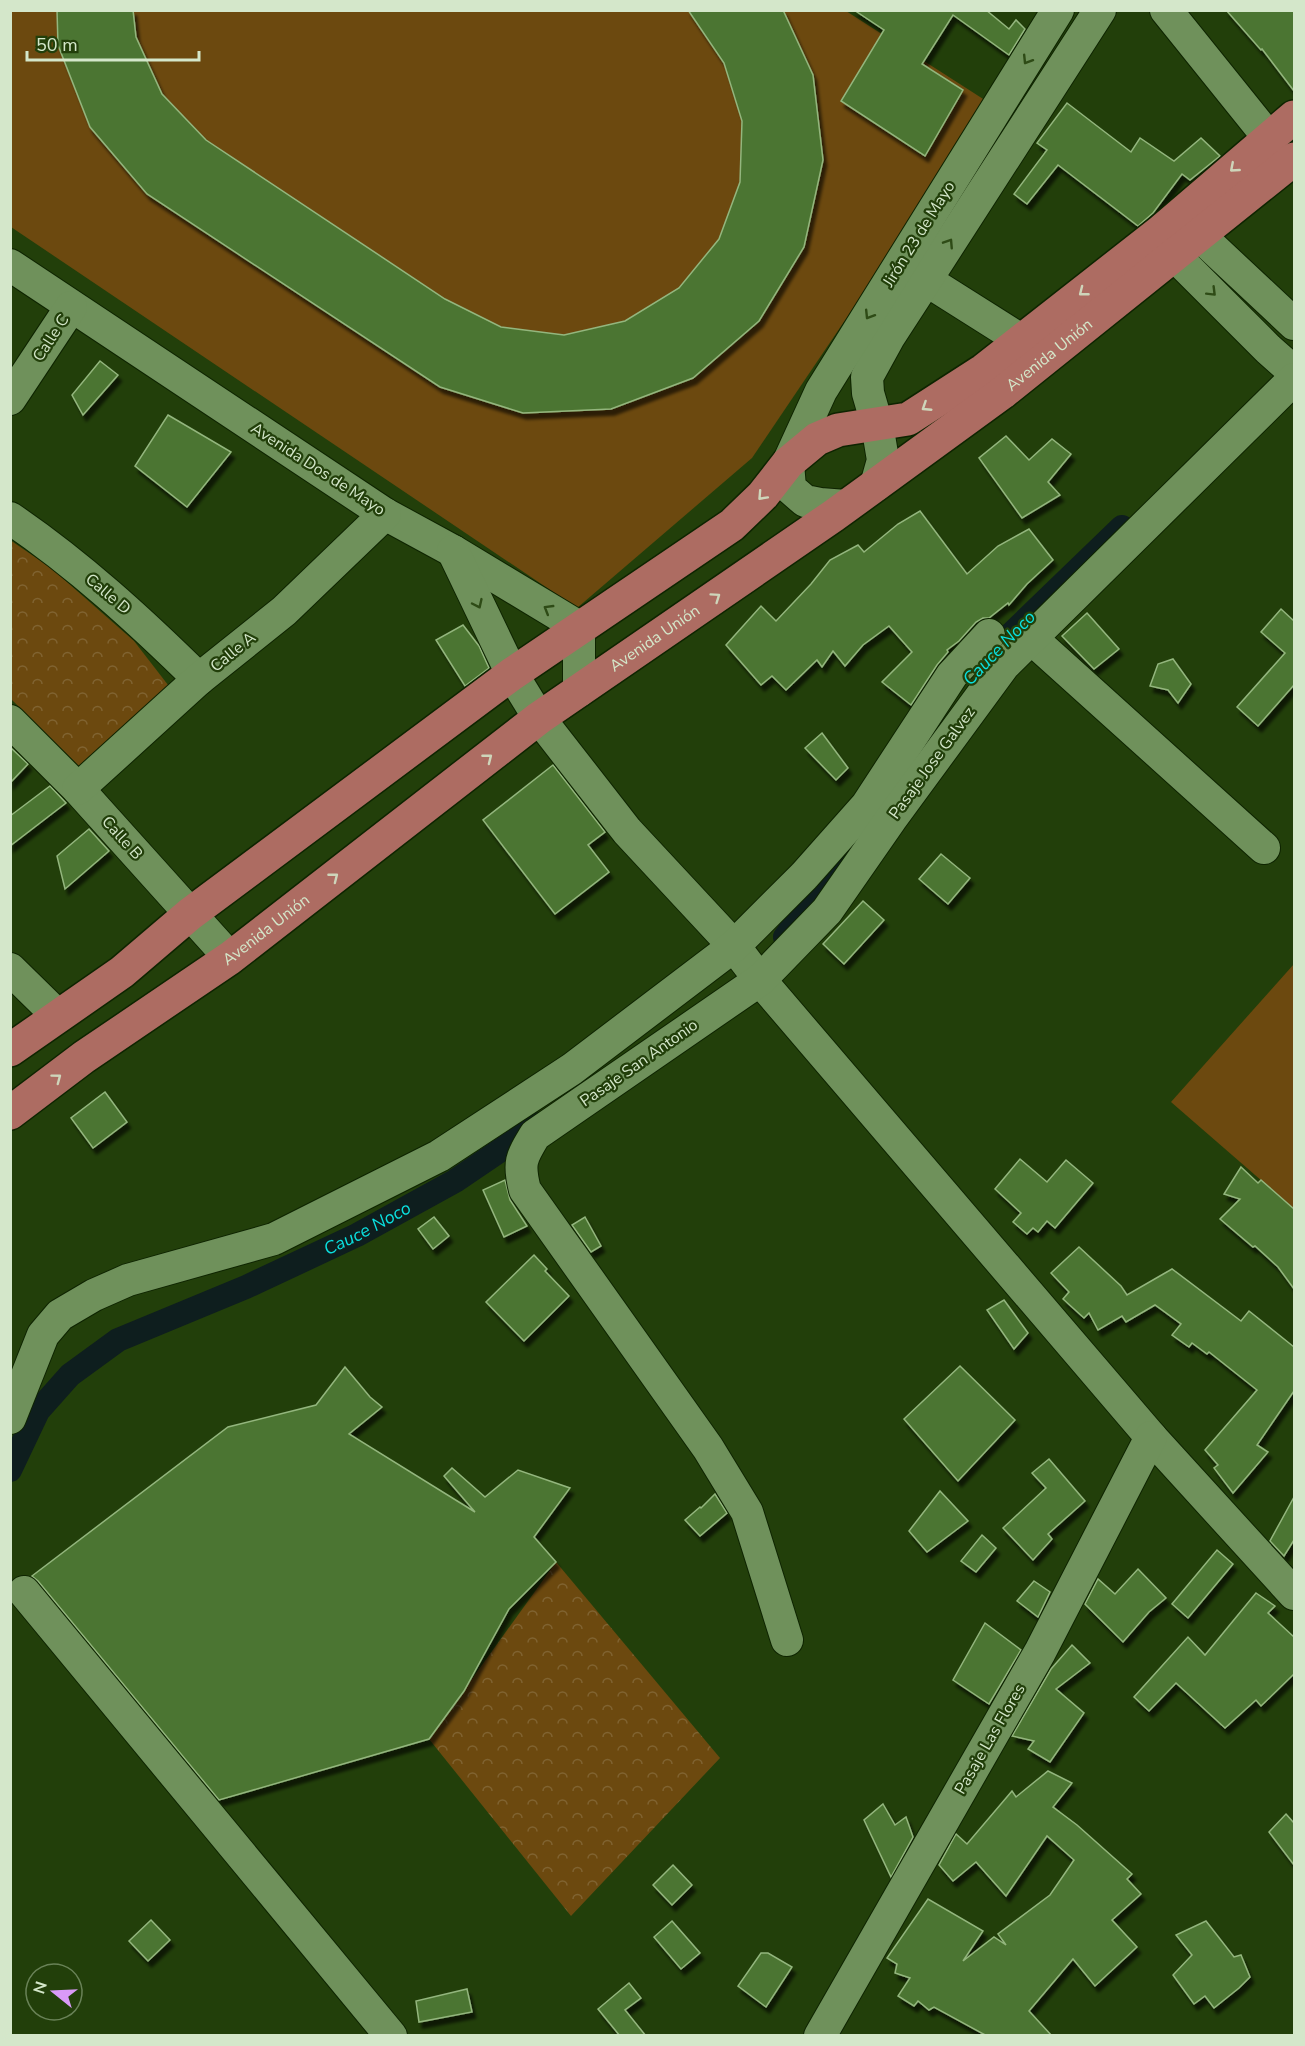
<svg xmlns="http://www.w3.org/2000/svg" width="1305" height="2046" font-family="'Nunito Sans',sans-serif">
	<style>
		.park { fill: url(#park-crowns) }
		.garden { fill: #6c490f }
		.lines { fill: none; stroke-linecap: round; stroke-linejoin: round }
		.canal { stroke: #0e1e1e; stroke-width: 24 }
		.building { fill: #4c7530; stroke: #93b67e; stroke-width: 1.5; filter: url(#shadow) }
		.minor-casing { stroke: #0e2400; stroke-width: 34 }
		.major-casing { stroke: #0e2400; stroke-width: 36 }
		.minor { stroke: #6f915b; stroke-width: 32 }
		.major { stroke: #ad6c62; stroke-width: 33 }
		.oneway { stroke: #2e4b16 }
		.oneway2 { stroke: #ced5ba }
		.labels { text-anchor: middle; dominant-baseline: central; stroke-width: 4.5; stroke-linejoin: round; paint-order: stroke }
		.street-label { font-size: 16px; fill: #d4e7ca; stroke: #223f0a }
		.water-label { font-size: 18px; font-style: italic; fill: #0bdfdf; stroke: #223f0a }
	</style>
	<defs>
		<pattern id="park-crowns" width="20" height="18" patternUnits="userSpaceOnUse" patternTransform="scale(1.5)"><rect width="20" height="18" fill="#6c490f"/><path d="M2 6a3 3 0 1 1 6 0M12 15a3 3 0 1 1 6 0" fill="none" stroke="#806331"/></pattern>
		<filter id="shadow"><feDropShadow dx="3.5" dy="6" stdDeviation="1.5" flood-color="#0009"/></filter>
	</defs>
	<rect width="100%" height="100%" fill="#223f0a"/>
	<g class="park">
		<path d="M10,540l41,28 83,73 41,53 -89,79 -75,-74z"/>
		<path d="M556,1562l164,196 -149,158 -142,-177z"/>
	</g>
	<g class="garden">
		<path d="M10,11h836l145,93 -239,354 -175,150 -566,-381z"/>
		<path d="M1294,964v245l-123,-107z"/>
	</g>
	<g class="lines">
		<g class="canal">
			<path d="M981,663l141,-136"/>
			<path d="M785,937l75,-100"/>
			<path id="s1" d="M10,1470l28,-59 32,-36 48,-35 128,-53 111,-52 98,-54 84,-57"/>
		</g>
	</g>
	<g class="building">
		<path d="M57,10h76l3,27 26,57 44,46 239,159 56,28 63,8 61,-14 54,-33 40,-49 21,-57 2,-61 -18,-58 -36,-53h95l30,65 10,85 -19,87 -45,74 -66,57 -82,31 -88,4 -83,-26 -293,-193 -57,-67 -32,-82z"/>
		<path d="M854,10h132l23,19 7,-9 9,9 -16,26 -56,-40 -31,49 41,26 -38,66 -84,-55 43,-71z"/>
		<path d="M1226,10h68v81l-32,-42 -1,1z"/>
		<path d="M1067,103l64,49 9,-14 34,23 27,-23 19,18 -30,24 -8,-6 -29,39 -15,13 -80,-61 -31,39 -13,-10 33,-44 -10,-7z"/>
		<path d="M100,361l18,14 -35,40 -11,-20z"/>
		<path d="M168,415l63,37 -44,55 -52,-41z"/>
		<path d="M1006,436l23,24 23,-21 19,15 -23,28 12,13 -38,23 -43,-60z"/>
		<path d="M920,511l47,63 31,-28 31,-17 24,31 -26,24 -18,21 -1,-2 -19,15h-6l-7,4 -17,19 -12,9 1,2 -11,13 -26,40 -29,-23 30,-30 -23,-26 -26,19 -18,21 -12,-15 -11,16 -5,-7 -31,30 -14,-14 -11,9 -35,-40 35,-39 15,15 35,-37 19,-24 28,-15 6,7 34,-28z"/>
		<path d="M1281,609l13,12v64l-36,41 -21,-19 48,-54 -24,-21z"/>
		<path d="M1087,613l32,36 -25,20 -32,-33z"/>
		<path d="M463,625l16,21 10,22 -24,18 -29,-46z"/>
		<path d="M1173,659l18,25 -13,19 -10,-13 -18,-4 8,-22z"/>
		<path d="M822,733l26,35 -12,12 -31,-32z"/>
		<path d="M10,747l18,17 -18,19z"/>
		<path d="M553,765l52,67 -17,13 21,27 -54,42 -72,-94z"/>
		<path d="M50,786l16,17 -56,43v-30z"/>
		<path d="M89,829l20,22 -44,38 -8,-33z"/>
		<path d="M941,854l29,24 -22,26 -29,-25z"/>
		<path d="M863,901l21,19 -40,44 -21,-20z"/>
		<path d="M105,1092l22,30 -34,26 -22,-30z"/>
		<path d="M1020,1159l27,23 19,-22 27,23 -38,45 -8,-7 -9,11 -5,-4 -6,6 -14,-12 8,-9 -26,-24z"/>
		<path d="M1241,1167l17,16 3,-3 33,29v80l-16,-22 -23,-21 -2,1 -33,-28 20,-20 -16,-5z"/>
		<path d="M505,1180l5,20 17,26 -23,11 -21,-47z"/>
		<path d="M434,1217l15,19 -16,13 -15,-20z"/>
		<path d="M585,1217l16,29 -10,6 -19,-27z"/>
		<path d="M1079,1247l42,39 6,9 45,-26 69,52 8,-10 45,36v44l-37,54 11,7 -35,41 -19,-25 4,-3 -13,-15 52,-60 -48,-38 -2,2 -15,-11 -3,4 -17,-12 9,-11 -26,-19 -29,17 -4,-6 -24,14 -9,-17 -5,5 -21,-19 6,-7 -18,-19z"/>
		<path d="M534,1255l13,14 -2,2 24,25 -45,45 -38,-39z"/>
		<path d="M1004,1300l24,33 -14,16 -27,-39z"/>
		<path d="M960,1366l55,54 -57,61 -54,-62z"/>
		<path d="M345,1367l25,30 12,10 -33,27 126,78 -31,-36 8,-8 33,29 33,-27 52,18 -36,49 22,25 -47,47 -45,82 -35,48 -210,61 -181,-219 -6,-5 196,-149 88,-22z"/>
		<path d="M1049,1459l36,42 -37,33 4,5 -19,21 -30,-32 43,-40 -14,-15z"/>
		<path d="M940,1491l28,30 -41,31 -18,-21z"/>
		<path d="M715,1494l12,19 -27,23 -15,-16 15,-13 1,1z"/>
		<path d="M1294,1497v43l-10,16 -14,-15z"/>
		<path d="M982,1535l14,13 -20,24 -15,-11z"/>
		<path d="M1217,1550l16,14 -45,54 -16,-14z"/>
		<path d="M1138,1569l28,29 -17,14 -26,30 -38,-38 13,-25 17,15z"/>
		<path d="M1034,1581l16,11 -12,25 -21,-16z"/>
		<path d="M1256,1593l19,13 -7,7 26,24v37l-33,32 -5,-6 -31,28 -49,-45 -27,28 -15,-14 54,-60 17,18z"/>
		<path d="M985,1623l36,27 -32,54 -36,-24z"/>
		<path d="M1072,1645l18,18 -34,26 28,24 -34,49 -22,-13 6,-8 -22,-5 39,-67z"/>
		<path d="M1048,1771l24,12 -19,24 24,18 55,49 -5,5 14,15 -29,26 25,27 -42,39 -22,-27 -44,52 23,25h-65l-53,-29 -5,3 -11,-9 -4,5 -16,-10 12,-18 -15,-5 2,-9 -10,-6 41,-59 55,32 -20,30 31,-24 12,8 -8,-11 52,-39 24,-35 -27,-24 -41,60 -30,-34 -23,19 -14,-16 17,-31 11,10 45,-53 4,6z"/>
		<path d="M883,1804l12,21 11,-8 7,20 -22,40 -27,-57z"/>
		<path d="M1286,1814l8,9v42l-25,-33z"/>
		<path d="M673,1865l19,20 -20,20 -19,-20z"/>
		<path d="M151,1920l19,20 -22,21 -19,-20z"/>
		<path d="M672,1921l28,32 -19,16 -27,-32z"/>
		<path d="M1206,1921l28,36 7,-2 9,22 -11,11 -25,20 -9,-12 -11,8 -21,-29 19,-20 -16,-20z"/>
		<path d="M761,1953h7l24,14 -26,40 -28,-21z"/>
		<path d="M629,1983l12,15 -16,12 21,26h-26l-22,-27z"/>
		<path d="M467,1989l5,23 -53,10 -3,-21z"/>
	</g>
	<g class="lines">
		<g class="minor-casing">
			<g id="minor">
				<path d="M1166,10l103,128"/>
				<path d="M1182,217l18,19 94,88"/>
				<path d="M1160,233l15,23 93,93 26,23"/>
				<path d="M10,265l375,249 68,37 126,76v64"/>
				<path d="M926,280l95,60"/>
				<path d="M10,399l61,-92"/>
				<path d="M876,485l7,-25 -6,-36 -9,-31 -1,-16 22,-40 37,-57 174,-270"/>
				<path d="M846,506l-26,-2 -15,-3 -15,-13 -2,-25 33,-72 237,-381"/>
				<path d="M10,518c69,47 130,103 189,161"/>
				<path d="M453,551l59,123 27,44 88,113 107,115 26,34 391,457 143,157"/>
				<path d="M1031,638l233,210"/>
				<path d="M10,721l68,68 152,169"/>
				<path d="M78,789l121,-110 85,-68 101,-97"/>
				<path d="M10,969l48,47"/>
				<path d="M10,1418l33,-83 17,-20 34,-20 34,-15 146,-41 165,-83 133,-87 162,-123 70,-70 63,-71 85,-130 37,-40"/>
				<path d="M24,1592l367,444"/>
				<path d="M787,1640l-40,-128 -39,-64 -183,-258c-7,-27 -4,-32 10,-55l225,-155 67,-69 64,-92 113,-154 290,-286"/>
				<path d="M820,2036l220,-384 111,-215"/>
			</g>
		</g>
		<g class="major-casing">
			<g id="major">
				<path d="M10,1050l112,-78 68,-58 322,-240 220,-149 31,-30 25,-32 29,-24 21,-9 70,-11 76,-49 176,-138 134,-115"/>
				<path id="s2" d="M10,1113l74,-56 146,-99 309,-240 294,-202 169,-123 292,-234"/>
			</g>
		</g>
		<use href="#minor" class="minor"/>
		<use href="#major" class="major"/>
	</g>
	<defs><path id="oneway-chevron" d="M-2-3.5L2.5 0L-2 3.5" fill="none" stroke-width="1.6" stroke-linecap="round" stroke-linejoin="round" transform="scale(1.5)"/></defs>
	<g class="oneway">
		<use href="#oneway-chevron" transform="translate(1027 60) rotate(122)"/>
		<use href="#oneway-chevron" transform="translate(949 243) rotate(-57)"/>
		<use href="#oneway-chevron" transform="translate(1212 292) rotate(45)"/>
		<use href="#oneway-chevron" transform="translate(869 315) rotate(122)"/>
		<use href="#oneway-chevron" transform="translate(478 604) rotate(65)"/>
		<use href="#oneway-chevron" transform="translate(548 609) rotate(-149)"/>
	</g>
	<g class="oneway2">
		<use href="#oneway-chevron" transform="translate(1234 168) rotate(139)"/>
		<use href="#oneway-chevron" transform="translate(1083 292) rotate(142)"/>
		<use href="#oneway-chevron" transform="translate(926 407) rotate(147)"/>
		<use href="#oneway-chevron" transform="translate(762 496) rotate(133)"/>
		<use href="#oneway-chevron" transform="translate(716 597) rotate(-35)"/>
		<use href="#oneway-chevron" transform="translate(488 758) rotate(-38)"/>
		<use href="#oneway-chevron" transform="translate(334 877) rotate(-38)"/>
		<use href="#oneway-chevron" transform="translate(57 1078) rotate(-37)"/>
	</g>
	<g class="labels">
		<g class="street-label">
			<text transform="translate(919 234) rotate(-58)">Jirón 23 de Mayo</text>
			<text transform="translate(51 338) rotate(-57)">Calle C</text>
			<text stroke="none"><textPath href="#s2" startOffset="1287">Avenida Unión</textPath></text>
			<text transform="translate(318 469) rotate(33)">Avenida Dos de Mayo</text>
			<text transform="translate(108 594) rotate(40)">Calle D</text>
			<text stroke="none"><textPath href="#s2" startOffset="801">Avenida Unión</textPath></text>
			<text transform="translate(233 652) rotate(-39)">Calle A</text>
			<text transform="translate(932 763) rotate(-54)">Pasaje Jose Galvez</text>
			<text transform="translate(122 838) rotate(48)">Calle B</text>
			<text stroke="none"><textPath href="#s2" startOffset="315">Avenida Unión</textPath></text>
			<text transform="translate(639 1063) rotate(-35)">Pasaje San Antonio</text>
			<text transform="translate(990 1739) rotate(-60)">Pasaje Las Flores</text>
		</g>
		<g class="water-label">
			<text transform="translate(999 648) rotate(-46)">Cauce Noco</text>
			<text stroke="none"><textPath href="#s1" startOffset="446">Cauce Noco</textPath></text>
		</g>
	</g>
	<rect width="1305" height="2046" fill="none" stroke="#d4e7ca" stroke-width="24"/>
	<g transform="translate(54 1992) rotate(288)"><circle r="28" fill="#223f0a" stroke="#698257" stroke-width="1.5"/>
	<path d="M0-4.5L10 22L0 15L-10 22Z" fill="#d99af7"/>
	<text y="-9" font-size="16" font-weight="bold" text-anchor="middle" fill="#d4e7ca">N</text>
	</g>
	<path d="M27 51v9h172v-9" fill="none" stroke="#d4e7ca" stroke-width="3"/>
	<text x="36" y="51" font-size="18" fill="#d4e7ca" stroke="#223f0a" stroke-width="4.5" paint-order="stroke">50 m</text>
</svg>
